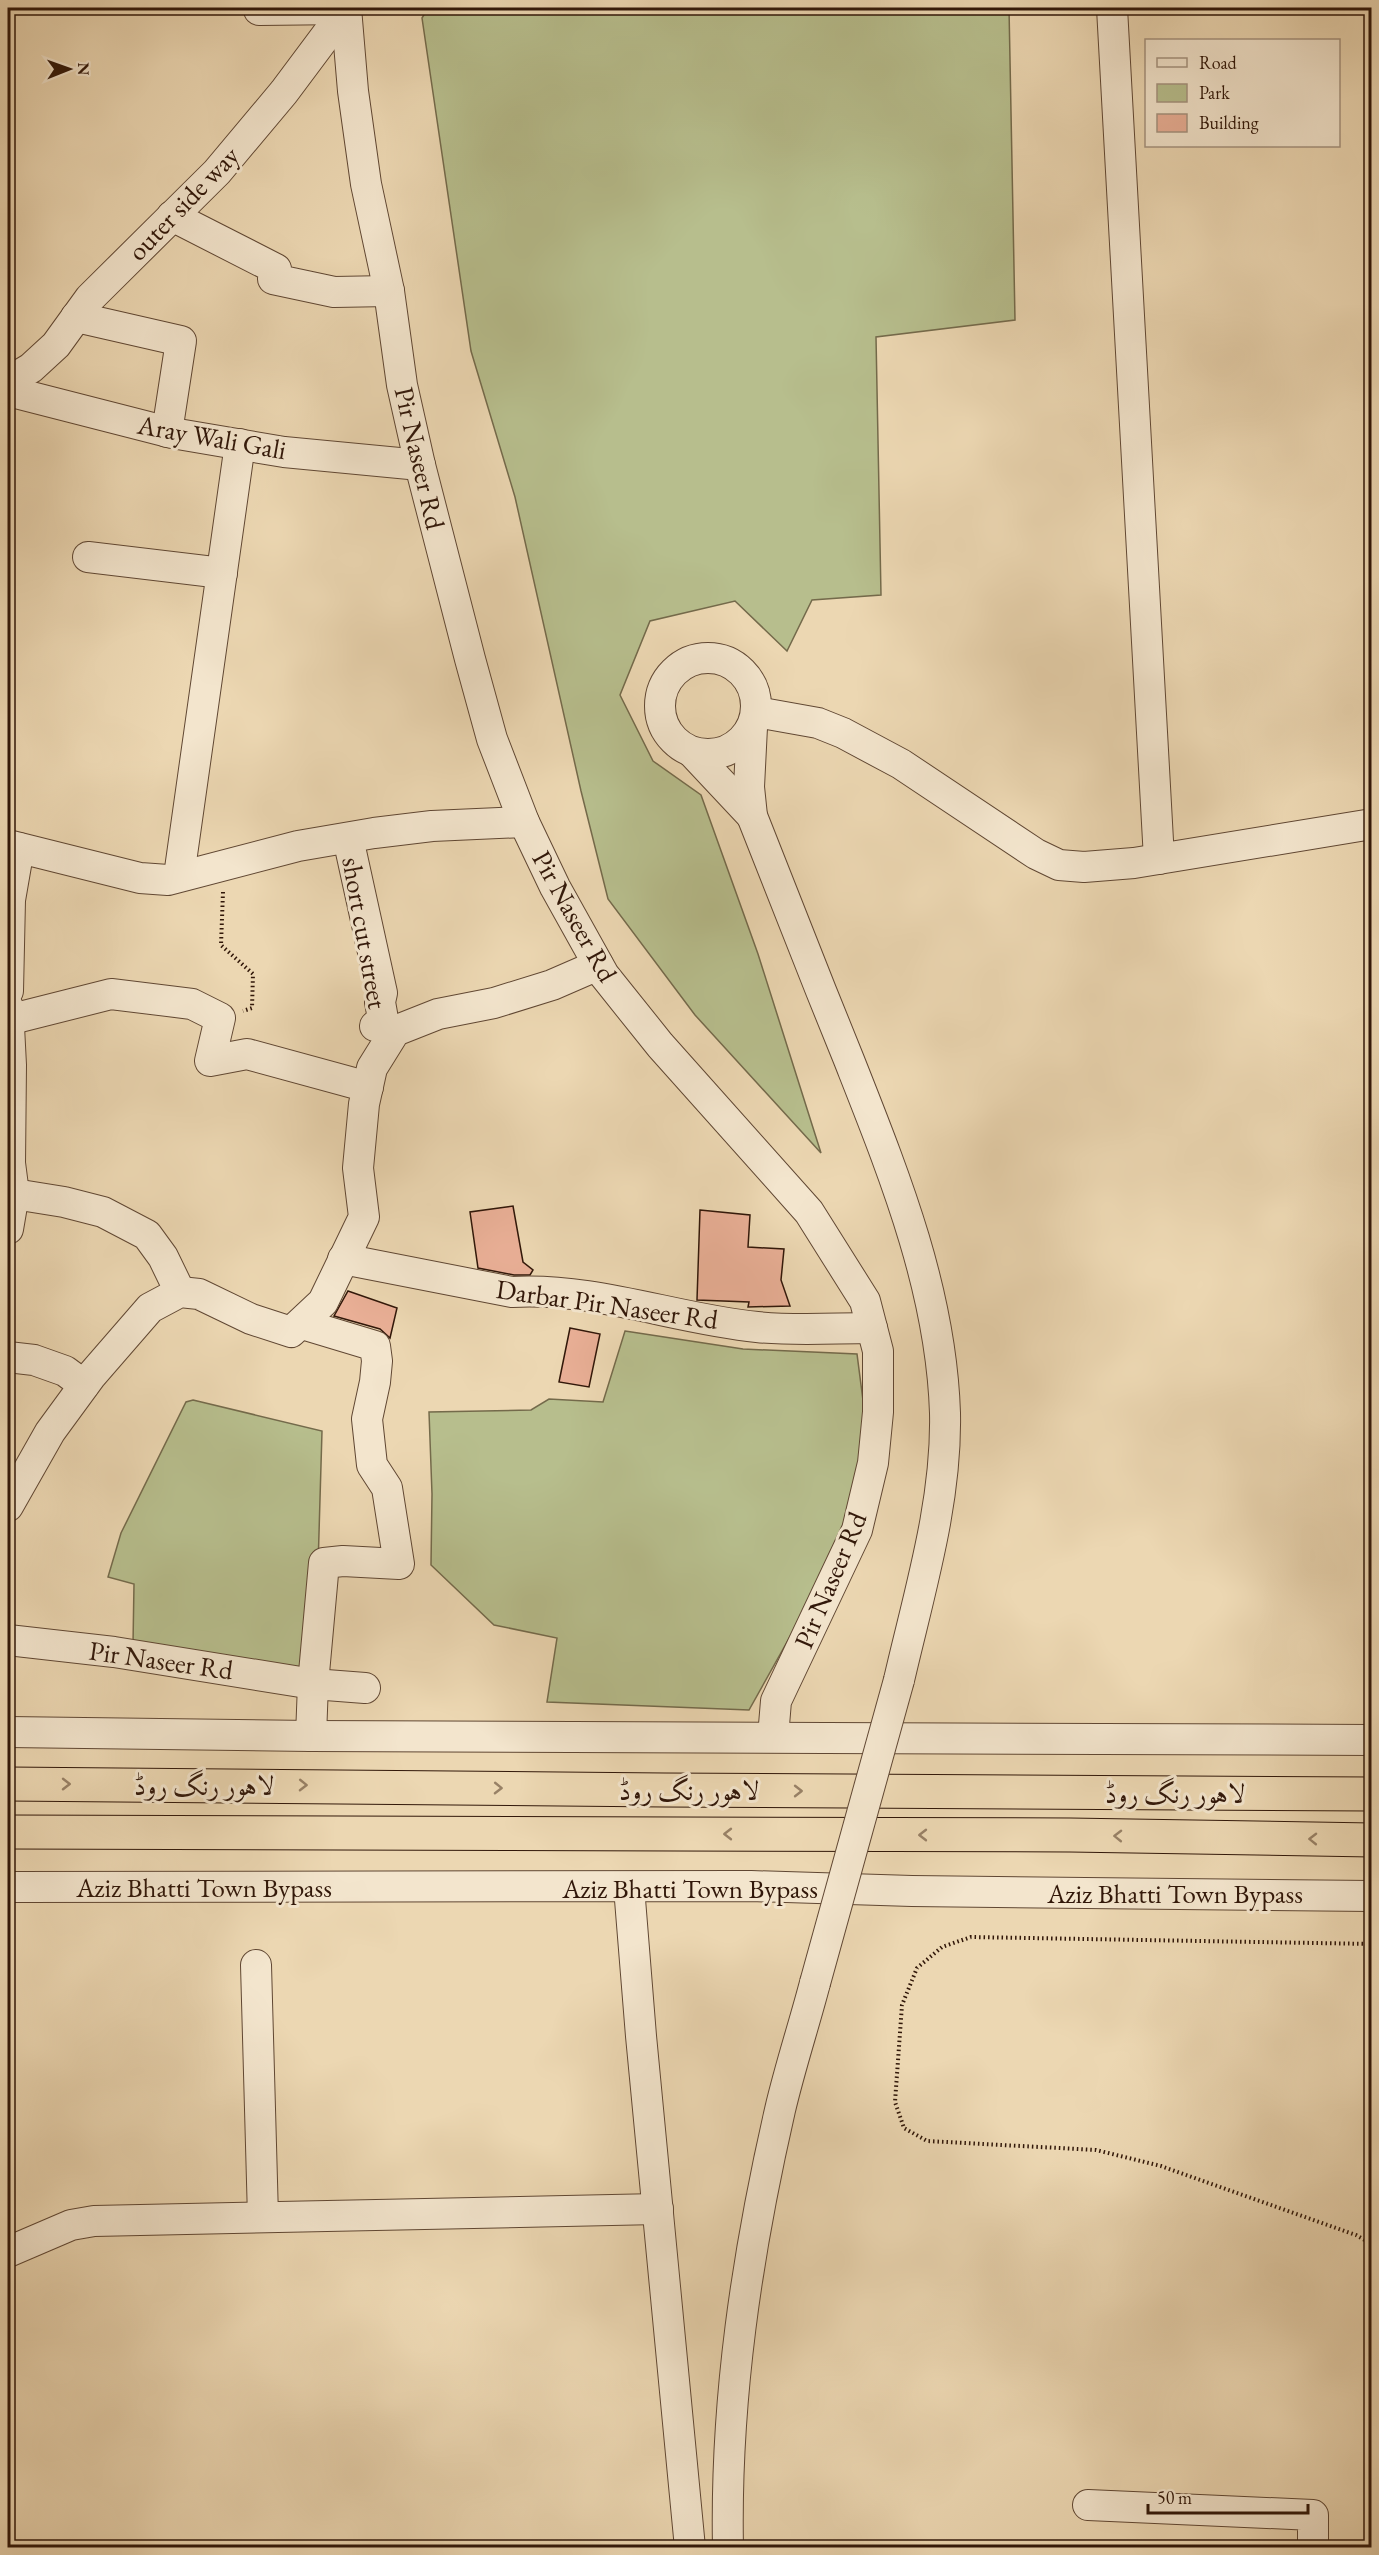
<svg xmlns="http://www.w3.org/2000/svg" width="1379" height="2555" font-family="'EB Garamond',Amiri,serif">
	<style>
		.green { fill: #b7be8d; stroke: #746a4b; stroke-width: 1.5 }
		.building { fill: #e9af96; stroke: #311709; stroke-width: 1.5 }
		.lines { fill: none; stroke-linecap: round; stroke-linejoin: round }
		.minor-casing { stroke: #604733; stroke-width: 32 }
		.highway-casing { stroke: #311709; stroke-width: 35 }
		.path { stroke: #311709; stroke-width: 4; stroke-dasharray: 1.5 3; stroke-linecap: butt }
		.minor { stroke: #f3e5cd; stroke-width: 30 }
		.highway { stroke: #ecd7b2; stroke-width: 33 }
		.minor-bridge-casing { stroke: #604733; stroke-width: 32; stroke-linecap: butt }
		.minor-bridge { stroke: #f3e5cd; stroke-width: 30 }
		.oneway { stroke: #988166 }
		.labels { text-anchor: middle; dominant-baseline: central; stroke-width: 6; stroke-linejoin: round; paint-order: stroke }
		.street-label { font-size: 27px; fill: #311709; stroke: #f3e5cd }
	</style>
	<rect width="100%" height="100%" fill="#ecd7b2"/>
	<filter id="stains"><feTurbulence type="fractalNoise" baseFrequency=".00333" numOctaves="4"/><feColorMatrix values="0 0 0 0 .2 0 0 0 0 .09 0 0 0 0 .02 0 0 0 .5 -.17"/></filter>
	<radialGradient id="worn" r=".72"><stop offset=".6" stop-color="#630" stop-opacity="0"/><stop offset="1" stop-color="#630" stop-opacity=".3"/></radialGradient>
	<g class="green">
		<path d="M428,8h581l6,312 -139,17 5,258 -69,5 -25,51 -52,-50 -85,20 -30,74 33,66 48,34 57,159 63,199 -126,-138 -87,-116 -27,-108 -66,-294 -44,-146 -49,-333z"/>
		<path d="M625,1331l118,18 114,5 8,62 -12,108 -104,186 -202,-8 10,-64 -63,-13 -63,-60 1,-71 -3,-82 102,-2 18,-11 54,3z"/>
		<path d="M193,1400l129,31 -7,239 -182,-26 1,-60 -26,-7 13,-44 65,-131z"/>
	</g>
	<g class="building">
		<path d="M513,1206l10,56 10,8 -3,5h-16l-36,-7 -8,-56z"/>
		<path d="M700,1210l50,5 -2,32 36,2 -3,31 9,26 -42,1 1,-5 -52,-2z"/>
		<path d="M348,1291l49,17 -7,30 -10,-9 -46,-13z"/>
		<path d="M570,1328l30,6 -11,53 -30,-5z"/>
	</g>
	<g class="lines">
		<g class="minor-casing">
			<g id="minor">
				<path d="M346,8l7,83 13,93 23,107 13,94 18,80 50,194 22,80 32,83 31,65 49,88 56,70 149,167 56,89 7,27 6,23v61l-5,51 -16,67 -81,171 -3,36"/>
				<path d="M1112,8l47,851"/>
				<path d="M259,10l87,-1"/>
				<path d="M172,216l104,53 -3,10 61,13 55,-1"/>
				<path d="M76,317l105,24 -14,91"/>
				<path d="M8,385l3,-5 20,-12 25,-23 34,-47 127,-126 67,-80 62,-83"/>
				<path d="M8,391l164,42 112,19 136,13"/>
				<path d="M88,557l134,16"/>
				<circle cx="708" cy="706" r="48"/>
				<path d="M757,712l61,11 25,10 58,31 135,90 23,11 25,2 50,-4 238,-39"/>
				<path d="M752,727l-3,60 3,29c32,82 64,163 97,244 45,114 92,229 96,353 2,90 -26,180 -46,267"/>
				<path d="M692,752l60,64"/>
				<path d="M348,838l34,155 -2,9 3,17 -8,7"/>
				<path d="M8,845l132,33 28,2 130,-34 76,-13 58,-7 92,-4"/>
				<path d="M179,876l61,-432"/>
				<path d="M8,991l2,-91 9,-52"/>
				<path d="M8,1007l3,58 -1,98 4,31 -6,35"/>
				<path d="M8,1020l103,-26 81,10 28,14 -10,43 37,-7 121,33"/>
				<path d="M8,1193l56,9 39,10 44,23 16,22 17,35"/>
				<path d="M343,1259l169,33c83,-5 164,27 245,35 38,4 78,1 115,1"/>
				<path d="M302,1324l73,22 2,15 -2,21 -8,37 5,46 15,23 12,76 -56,-3 -19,2 -11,121 -2,52"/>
				<path d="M8,1357l26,3 31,11 19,14"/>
				<path d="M8,1506l42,-74 41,-56 59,-68 30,-16 19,2 52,25 40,13 32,-30 41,-85 -6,-49 6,-64 8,-36 23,-37 43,-17 56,-11 58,-18 46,-20"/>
				<path d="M8,1640l106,12 199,32 52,4"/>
				<path d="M8,1732l303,4 1061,4"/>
				<path d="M8,1887l743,-1 161,5 460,5"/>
				<path d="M629,1887l12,149 49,512"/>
				<path d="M256,1965l7,252"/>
				<path d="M8,2252l63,-27 23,-4 564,-12"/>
				<path d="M1088,2505l225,10v33"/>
				<path d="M728,2548c-3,-148 19,-294 52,-438 10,-43 24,-85 35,-127"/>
			</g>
		</g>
		<g class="highway-casing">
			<g id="highway">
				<path d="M8,1784l656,6 708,4"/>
				<path d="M8,1832l1062,3 302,5"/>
			</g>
		</g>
		<g class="path">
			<path d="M223,892l-2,53 32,29 -1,34 -9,3"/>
			<path d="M1372,1944l-401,-7 -29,10 -25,21 -15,37 -7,97 9,26 23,13 169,9 65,16 195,69 16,9"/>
		</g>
		<use href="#minor" class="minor"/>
		<use href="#highway" class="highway"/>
		<g class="minor-bridge-casing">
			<path id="minor-bridge" d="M815,1983l84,-303"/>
		</g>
		<use href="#minor-bridge" class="minor-bridge"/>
	</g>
	<defs><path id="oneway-chevron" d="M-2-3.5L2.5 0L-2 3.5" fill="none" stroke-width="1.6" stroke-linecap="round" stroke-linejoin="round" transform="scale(1.5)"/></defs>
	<g class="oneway">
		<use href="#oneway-chevron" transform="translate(66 1784)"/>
		<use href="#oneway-chevron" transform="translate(303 1785) rotate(1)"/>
		<use href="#oneway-chevron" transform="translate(498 1788) rotate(1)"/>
		<use href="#oneway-chevron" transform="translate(798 1791)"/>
		<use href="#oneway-chevron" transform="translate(728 1834) rotate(-180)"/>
		<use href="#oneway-chevron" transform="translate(923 1835) rotate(-180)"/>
		<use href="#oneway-chevron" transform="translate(1118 1836) rotate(-179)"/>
		<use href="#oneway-chevron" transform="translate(1313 1839) rotate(-179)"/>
	</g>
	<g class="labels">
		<g class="street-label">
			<text transform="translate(183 203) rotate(-46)">outer side way</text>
			<text transform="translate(212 437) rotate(10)">Aray Wali Gali</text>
			<text transform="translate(420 458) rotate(77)">Pir Naseer Rd</text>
			<text transform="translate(575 916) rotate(61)">Pir Naseer Rd</text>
			<text transform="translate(365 933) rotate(80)">short cut street</text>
			<text transform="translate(607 1304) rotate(8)">Darbar Pir Naseer Rd</text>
			<text transform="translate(830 1580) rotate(-67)">Pir Naseer Rd</text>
			<text transform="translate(161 1660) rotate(8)">Pir Naseer Rd</text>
			<text x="204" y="1785">لاہور رنگ روڈ</text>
			<text x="689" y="1790">لاہور رنگ روڈ</text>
			<text x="1175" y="1793">لاہور رنگ روڈ</text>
			<text x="204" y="1887">Aziz Bhatti Town Bypass</text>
			<text x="690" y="1888">Aziz Bhatti Town Bypass</text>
			<text x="1175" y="1893">Aziz Bhatti Town Bypass</text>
		</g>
	</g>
	<rect width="1379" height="2555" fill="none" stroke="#ecd7b2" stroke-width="30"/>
	<rect x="9" y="9" width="1361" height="2537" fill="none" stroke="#311709" stroke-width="3"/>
	<rect x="15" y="15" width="1349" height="2525" fill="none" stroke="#311709" stroke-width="1.5"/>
	<rect x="1145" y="39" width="195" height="108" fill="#f3e5cd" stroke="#a5937f" stroke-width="1.5"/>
	<rect x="1157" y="58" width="30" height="9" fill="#f3e5cd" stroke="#a5937f" stroke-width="1.5"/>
	<text x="1199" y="69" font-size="18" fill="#311709">Road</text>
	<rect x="1157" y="84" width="30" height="18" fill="#b7be8d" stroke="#a5937f" stroke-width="1.5"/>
	<text x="1199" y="99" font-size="18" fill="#311709">Park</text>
	<rect x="1157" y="114" width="30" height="18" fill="#e9af96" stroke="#a5937f" stroke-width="1.5"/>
	<text x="1199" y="129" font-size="18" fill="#311709">Building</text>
	<g transform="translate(69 69) rotate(89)" stroke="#f3e5cd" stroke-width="4.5" paint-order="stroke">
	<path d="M0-4.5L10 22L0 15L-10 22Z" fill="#311709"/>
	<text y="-9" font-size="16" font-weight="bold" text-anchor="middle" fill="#311709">N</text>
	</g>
	<path d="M1148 2504v9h160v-9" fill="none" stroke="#311709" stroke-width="3"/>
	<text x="1157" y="2504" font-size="18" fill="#311709" stroke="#f3e5cd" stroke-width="4.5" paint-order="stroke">50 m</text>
	<rect width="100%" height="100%" filter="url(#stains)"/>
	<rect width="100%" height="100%" fill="url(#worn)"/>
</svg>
